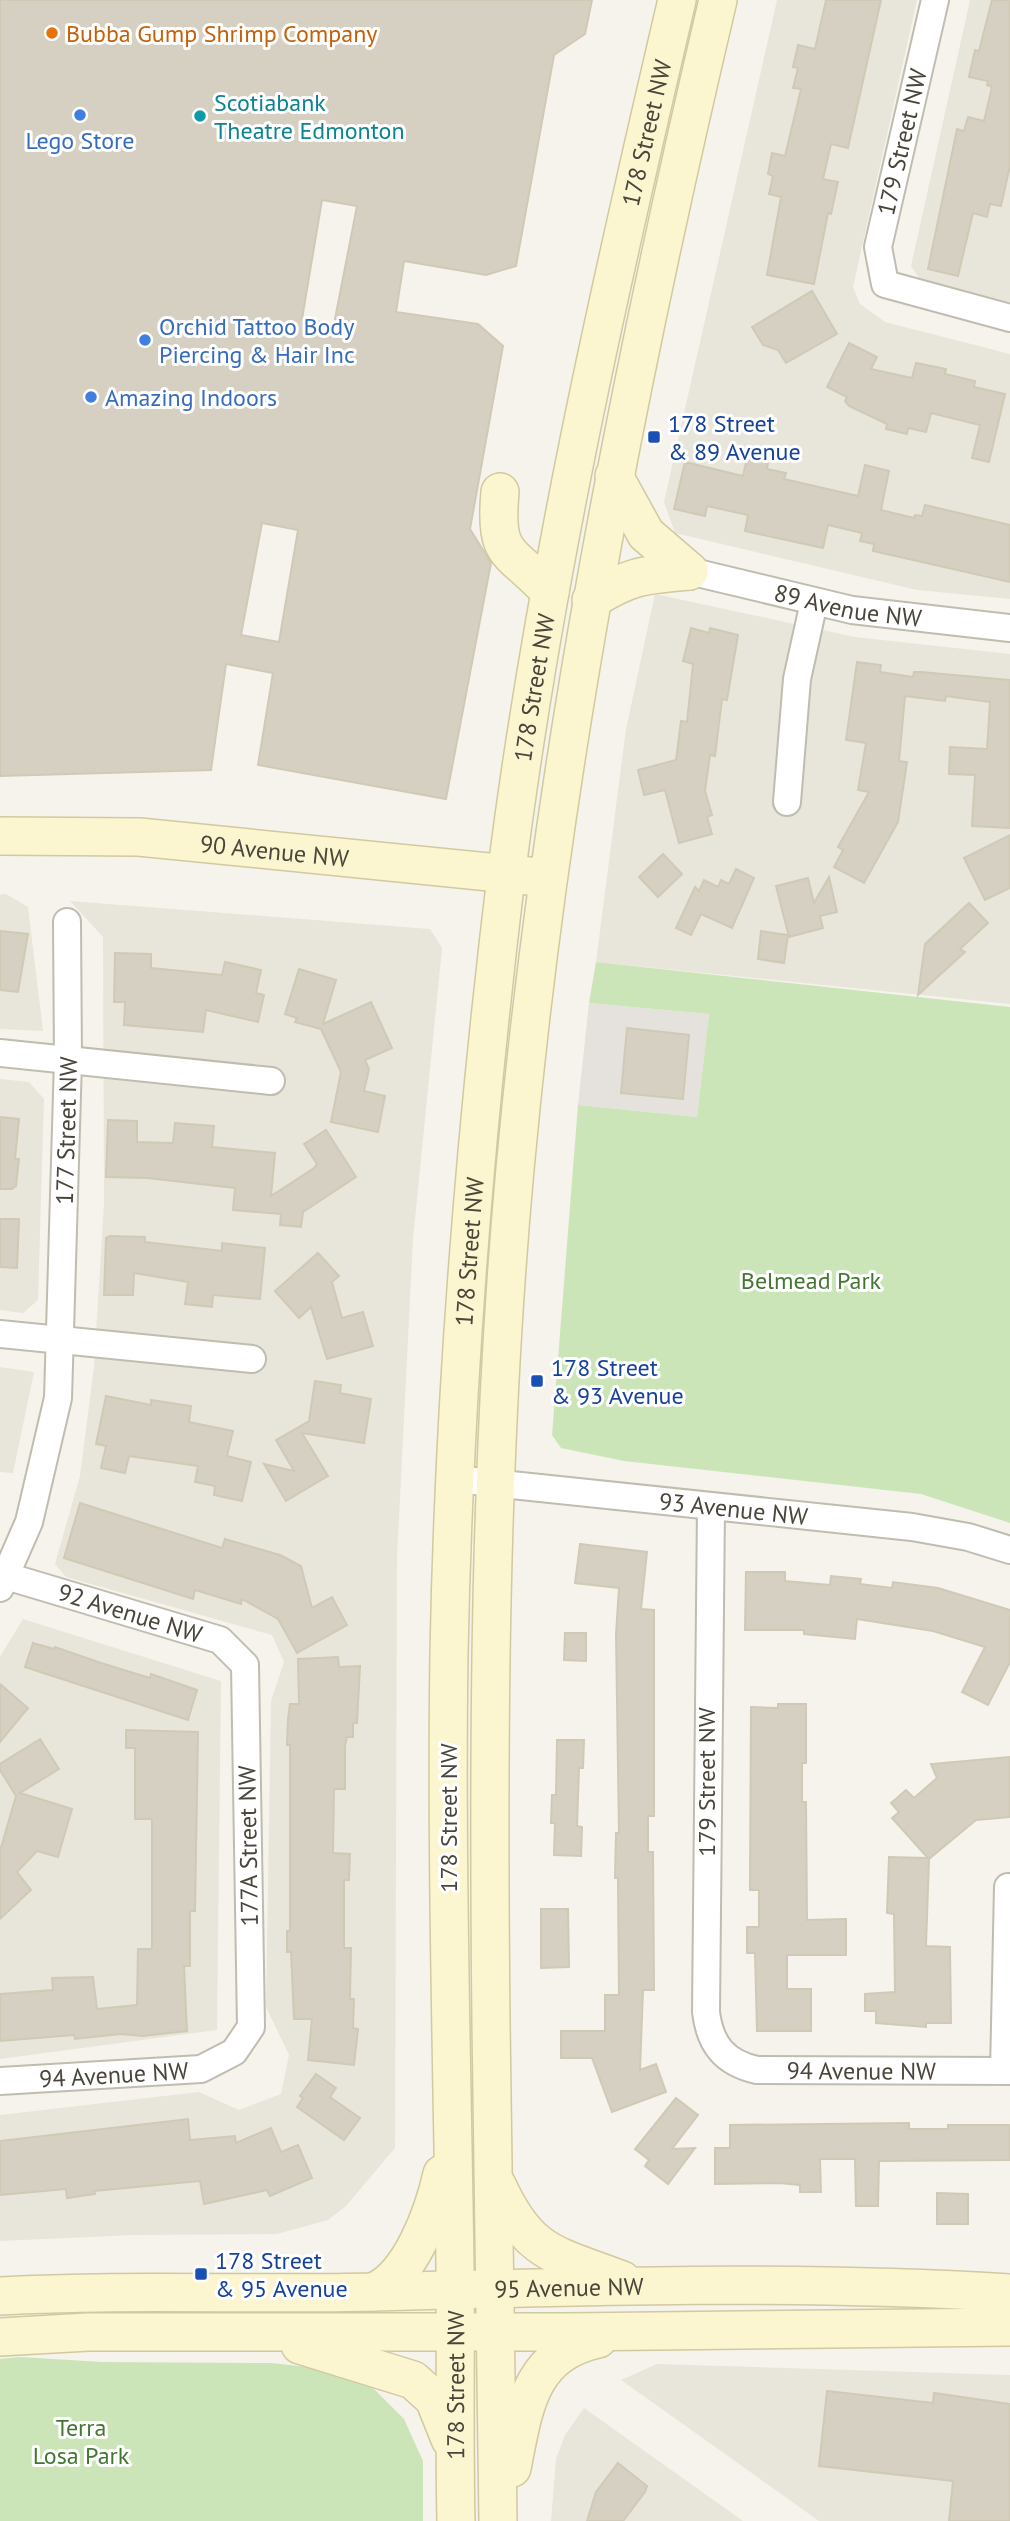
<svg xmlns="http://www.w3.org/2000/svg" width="1010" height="2521" font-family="'PT Sans',sans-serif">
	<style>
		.residential { fill: #e8e6da }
		.industrial { fill: #e5e2dd }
		.green { fill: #cce5b8 }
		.building { fill: #d6d0c2; stroke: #d0c9b6; stroke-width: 2; fill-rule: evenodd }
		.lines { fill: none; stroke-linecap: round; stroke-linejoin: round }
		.street-casing { stroke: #c0bcaf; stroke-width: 30 }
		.secondary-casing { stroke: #d1c99f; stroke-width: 40 }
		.street { stroke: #fff; stroke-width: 26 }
		.secondary { stroke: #fbf5d0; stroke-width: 37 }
		.food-dot { fill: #e8710a; stroke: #fff; stroke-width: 2.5 }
		.shop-dot { fill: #3f7fe0; stroke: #fff; stroke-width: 2.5 }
		.culture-dot { fill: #0f9aa8; stroke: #fff; stroke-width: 2.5 }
		.transit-dot { fill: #1a4fb4; stroke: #fff; stroke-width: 2.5 }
		.labels { text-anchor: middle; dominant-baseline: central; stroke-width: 6; stroke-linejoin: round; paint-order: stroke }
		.food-label { font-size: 24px; fill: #c56008; stroke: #fff; text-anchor: start }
		.culture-label { font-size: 24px; fill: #0d838f; stroke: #fff; text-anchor: start }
		.street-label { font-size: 24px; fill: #49453a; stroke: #fff }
		.shop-label { font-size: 24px; fill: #366cbe; stroke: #fff; text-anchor: start }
		.transit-label { font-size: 24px; fill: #164399; stroke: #fff; text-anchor: start }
		.park-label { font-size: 24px; fill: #437731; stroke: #fff }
	</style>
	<rect width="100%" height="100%" fill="#f5f3ec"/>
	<g class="residential">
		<path d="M777,0h140l-64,287 7,17 25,18 125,32v245l-93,-9 -242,-57 -11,-31z"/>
		<path d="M970,0h40v304l-89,-23 -10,-15z"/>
		<path d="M655,594l200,43 155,17v350l-414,-42 30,-233z"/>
		<path d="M6,894l22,13 15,124 -43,-2v-134z"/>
		<path d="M70,901l360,28 12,19 -29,291 -16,319 -2,590 -49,58 -18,14 -51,14 -143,1 -134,6v-126l199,-23 40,18 42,-16 8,-39 -23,-48 5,-306 13,-39 -12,-27 -206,-58 -11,-13 25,-88 14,-109 10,-164 -1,-266z"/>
		<path d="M0,1079l29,3 15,17 -6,201 -15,13 -23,-3z"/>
		<path d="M0,1367l34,5 -21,101 -13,-1z"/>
		<path d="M23,1619l198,62 -4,349 -217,29v-402z"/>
		<path d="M657,2364l353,11v146h-191l-198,-141z"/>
		<path d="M584,2408l159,113h-192l5,-62 9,-24z"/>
	</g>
	<path class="industrial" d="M589,1003l120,11 -12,103 -119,-12z"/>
	<g class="green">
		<path d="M596,962l414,45v516l-89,-29 -297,-33 -63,-13 -9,-13 26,-330 119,12 12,-103 -120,-11z"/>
		<path d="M20,2357l82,5 170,1 54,6 47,19 31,31 19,42v60h-423v-162z"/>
	</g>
	<g class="building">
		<path d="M0,0h592l-7,34 -31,21 -38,211 -30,9 -82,-14 -8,51 82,12 25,22 -33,183 21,34 -45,236 -188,-34 15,-92 -47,-9 -15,106 -211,6zM322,200l35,6 -23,118 -32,-5zM262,523l36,7 -19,112 -38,-7z"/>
		<path d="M826,0h55l-33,148 -17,-4 -8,35 15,3 -7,32 -3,-1 -14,71 -47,-9 14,-78 -12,-3 4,-18 -5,-2 4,-21 13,3 16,-67 -8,-1 5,-20 -5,-1 5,-22 17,4z"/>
		<path d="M992,0h18v166l-9,40 -11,-2 -3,13 -14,-4 -15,63 -30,-7 29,-140 7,2 4,-14 16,4 8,-34 -5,-2 1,-4 -19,-4 6,-27 4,1z"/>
		<path d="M812,291l25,43 -51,29 -8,-13 -15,-5 -11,-18z"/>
		<path d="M849,343l28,14 -6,12 41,9 4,-15 30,6 -1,5 30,7 -1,6 31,7 -16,68 -17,-4 8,-33 -49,-12 -5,19 -18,-4 -1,6 -21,-5 1,-5 -38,-18 -4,-5 2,-4 -20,-10z"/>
		<path d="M747,458l21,4 -1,7 19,4 -2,6 74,17 7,-31 24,6 -8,39 33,8 1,-3 7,1 3,-11 85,20v57l-137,-31 1,-7 -14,-3 2,-8 -34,-8 -5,23 -78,-17 3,-16 -41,-9 -2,10 -31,-7 11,-47 58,14z"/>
		<path d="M691,628l18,5 1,-5 28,7 -11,65 -5,-1 -7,57 -5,-1 -5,36 7,24 -5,2 5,17 -33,9 -14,-53 -21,5 -6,-25 38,-10 5,-39 6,1 6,-58 -10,-3z"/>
		<path d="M857,662l24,3 -1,7 33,5 1,-5h7l89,8v148l-38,-2 3,-51 -26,-1 1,-27 37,2 3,-47 -44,-6 -1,5 -40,-5 -6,65 8,1 -9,60 -34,61 -30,-16 9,-17 -5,-3 31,-55 -11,-2 8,-47 -20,-3z"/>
		<path d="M1010,835v53l-25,12 -21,-42z"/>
		<path d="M663,854l19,20 -24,23 -19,-20z"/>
		<path d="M736,869l18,9 -22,50 -31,-14 -10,21 -15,-7 19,-41 4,4 5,-11 14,7 3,-7 8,4z"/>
		<path d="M829,877l8,35 -17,4 3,12 -34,9 -13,-51 32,-8 6,25z"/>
		<path d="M969,903l19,20 -28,26 5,3 -47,43 7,-51z"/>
		<path d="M0,931l28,3 -10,58 -18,-2z"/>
		<path d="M761,931l27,4 -4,28 -26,-4z"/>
		<path d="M115,953l36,1v14l71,7 3,-13 36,8 -5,23 8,2 -6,27 -52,-12 -3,22 -79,-7 1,-23h-11z"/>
		<path d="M299,969l37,11 -13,44 48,-22 21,46 -27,12 4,9 -5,22 21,5 -7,36 -47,-10 10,-50 -20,-43 -26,-7 2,-4 -12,-4z"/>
		<path d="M627,1028l62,7 -6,64 -62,-6z"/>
		<path d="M0,1117l19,2 -4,40h4l-3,27 -4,3h-12z"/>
		<path d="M108,1120l29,1v21l36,1 2,-20 39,3 -2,21 63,6 -4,43 43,-28 3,-4 -13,-20 22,-14 30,47 -53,35 -2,15 -21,-2 1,-11 -48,-4 2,-22 -88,-10 -41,-1z"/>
		<path d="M0,1219h19l-2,49 -17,-1z"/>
		<path d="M110,1236l35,1v5l77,9v-8l43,5 -5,51 -47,-4 -1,12 -27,-3 3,-22 -54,-9 -1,22h-29l2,-57z"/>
		<path d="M318,1253l21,23 -7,6 10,36 21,-6 10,34 -46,13 -16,-52 -12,11 -24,-27z"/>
		<path d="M315,1381l26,4 -1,8 31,6 -7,44 -62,-10 26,43 -42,25 -22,-37 30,7 -18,-31 33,-19z"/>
		<path d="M106,1396l45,9v-5l40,6 -2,16 44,9 -6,25 24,6 -9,39 -28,-6 1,-9 -20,-4 3,-16 -69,-10 -4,17 -24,-5 5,-22 -10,-2z"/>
		<path d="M80,1503l142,45 3,-9 55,16 21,11 11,42 20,-11 15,28 -50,28 -19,-34 -36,-20 -1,5 -46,-14 -2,9 -129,-41z"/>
		<path d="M580,1544l67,8 -6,57 13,1v206h-6v36h5l1,138h-11l-3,80 16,-6 10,28 -54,20 -20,-54h-31v-27h44v-36h14l-1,-117h-3l1,-45h3l-3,-199 3,-46 -44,-5z"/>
		<path d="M746,1572h39v9l45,4 1,-9 30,3 -1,5 32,4 1,-6 45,6 72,22v52l-22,43 -26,-13 23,-45 -52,-16 -76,-12 -2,20 -51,-5v-4h-59z"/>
		<path d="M565,1633h21v28l-22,-1z"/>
		<path d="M33,1643l21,6 1,-2 46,16 49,15 1,-4 46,16 -9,30 -163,-53z"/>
		<path d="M338,1657l1,10 21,-1 -3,57h-4v14h-6l-2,8v44h-11l-1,64 17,1 -1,26h-5v68h7l-1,51h4l-1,29 5,1 -4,36 -46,-5 4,-41h-18l-3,-67h-4v-21h3v-186h-3l1,-26 2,-15h9l-1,-45z"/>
		<path d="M0,1684l28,24 -28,34z"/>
		<path d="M778,1704h28v59h-4v39h4l1,118 39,-1v36h-59v34h24v42h-54l-2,-78h-8v-26h12v-37h-9l1,-183 27,1z"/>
		<path d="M126,1730l72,2 -3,179h-5v55h-6l3,65 -44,5 -23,-2 -45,5 -1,-4 -74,6v-47l53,-4 -1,-12 41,-1 4,32 40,-4 1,-56h14v-130h-17v-71h-9z"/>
		<path d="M40,1739l19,30 -39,24 52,16 -14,48 -21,-6 -20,21 14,18 -31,29v-68l16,-55 -16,-26v-6z"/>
		<path d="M557,1740h27l-1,28h-4l-2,58 5,1 -1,29 -27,-1 1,-32h-4l1,-28h4z"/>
		<path d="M1010,1757v60l-34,3 -47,39 -3,87 24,1 1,76h-25v4l-50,-4v-12h-11v-17l30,-2 -1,-78 -7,-1 2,-56 39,1 -36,-40 7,-6 -8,-9 15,-13 8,8 23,-20 -6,-14z"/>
		<path d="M541,1909h27l1,58 -28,1z"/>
		<path d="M316,2074l20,14 -6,9 30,21 -16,22 -47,-33 6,-9 -3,-2z"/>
		<path d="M676,2098l22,17 -26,34 23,-1 -27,36 -23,-18 4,-6 -14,-11z"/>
		<path d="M188,2119l2,21 45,-4 1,7 35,-15 10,24 17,-7 14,33 -42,18 -3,-6 -63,14 -4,-23 -106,10 1,3 -28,4 -1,-9 -66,6v-54z"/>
		<path d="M909,2123v6h39v-4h62v35l-131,1 -1,45h-22l-1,-47h-35l1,33h-21v-7l-21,-2 -64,1v-36h15v-23z"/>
		<path d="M937,2193l31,1v30h-31z"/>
		<path d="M827,2391l106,12 1,-10 76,11v117h-61l4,-40 -134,-15z"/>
		<path d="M618,2463l29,23 -2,6 -22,29h-36l9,-29z"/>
	</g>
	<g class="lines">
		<g class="street-casing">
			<g id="street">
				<path d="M935,0l-57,247 7,37 125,34"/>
				<path id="s1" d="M689,571l163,39 158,18"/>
				<path d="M787,802l10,-123 17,-77"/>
				<path d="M0,1053l271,28"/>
				<path d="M0,1334l252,25"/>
				<path id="s2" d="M455,1479l457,48 56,10 42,13"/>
				<path id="s3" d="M711,1507l-5,505c4,33 19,51 51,58l253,1"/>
				<path id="s4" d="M0,1588l29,-66 29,-124 10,-338 -1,-138"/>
				<path d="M1004,2071l4,-184"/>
				<path id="s5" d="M0,2081l201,-12 33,-17 17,-25 -6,-362 -25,-25 -214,-64"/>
			</g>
		</g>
		<g class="secondary-casing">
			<g id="secondary">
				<path d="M614,476l32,58 43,37"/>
				<path d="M500,492c-6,66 9,56 50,100"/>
				<path d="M591,600c40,-25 52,-25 98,-29"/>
				<path id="s6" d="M0,836l139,1 390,39"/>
				<path d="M497,2185c32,70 57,69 125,95"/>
				<path d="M373,2292c38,-15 61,-82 69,-118"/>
				<path id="s7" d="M0,2296c125,-7 250,-1 375,-4 212,-6 424,-12 635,1"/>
				<path d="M0,2337l88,-5h480l442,-5"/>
				<path d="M300,2345l113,35 21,19 16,40"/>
				<path d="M512,2468c12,-60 17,-114 86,-129"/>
				<path id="s8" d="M456,2521c-2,-85 0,-170 -1,-255 -3,-205 -9,-409 -6,-613 5,-260 26,-519 57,-776 37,-296 103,-587 171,-877"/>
				<path d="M498,2521c-3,-166 -5,-332 -7,-498 -3,-285 -2,-570 24,-854 36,-395 112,-784 203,-1169"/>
			</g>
		</g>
		<use href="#street" class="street"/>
		<use href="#secondary" class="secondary"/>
	</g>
	<circle class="food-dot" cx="52" cy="33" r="7"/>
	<g class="shop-dot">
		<circle cx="80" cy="115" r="7"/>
		<circle cx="145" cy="340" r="7"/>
		<circle cx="91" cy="397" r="7"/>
	</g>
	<circle class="culture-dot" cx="200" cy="116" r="7"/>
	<g class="transit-dot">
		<rect x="647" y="430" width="14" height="14" rx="3.5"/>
		<rect x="530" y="1374" width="14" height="14" rx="3.5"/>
		<rect x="194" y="2267" width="14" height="14" rx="3.5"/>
	</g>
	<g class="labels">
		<g class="food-label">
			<text x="66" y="33">Bubba Gump Shrimp Company</text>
		</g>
		<g class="culture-label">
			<text x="214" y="102">Scotiabank<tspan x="214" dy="28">Theatre Edmonton</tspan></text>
		</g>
		<g class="street-label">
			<text stroke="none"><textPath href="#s8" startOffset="2404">178 Street NW</textPath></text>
			<text transform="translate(902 142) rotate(-77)">179 Street NW</text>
			<text stroke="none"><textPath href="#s1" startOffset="163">89 Avenue NW</textPath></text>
			<text stroke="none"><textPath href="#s8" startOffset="1838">178 Street NW</textPath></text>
			<text stroke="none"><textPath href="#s6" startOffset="275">90 Avenue NW</textPath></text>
			<text stroke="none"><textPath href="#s4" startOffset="467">177 Street NW</textPath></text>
			<text stroke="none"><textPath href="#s8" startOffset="1270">178 Street NW</textPath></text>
			<text stroke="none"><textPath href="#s2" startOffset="280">93 Avenue NW</textPath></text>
			<text transform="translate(130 1613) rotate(17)">92 Avenue NW</text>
			<text transform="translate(706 1782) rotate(-90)">179 Street NW</text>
			<text transform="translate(448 1818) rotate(-90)">178 Street NW</text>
			<text transform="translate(248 1846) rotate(-91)">177A Street NW</text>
			<text stroke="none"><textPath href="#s3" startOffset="693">94 Avenue NW</textPath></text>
			<text stroke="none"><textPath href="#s5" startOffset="114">94 Avenue NW</textPath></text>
			<text stroke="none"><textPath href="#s7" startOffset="569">95 Avenue NW</textPath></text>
			<text stroke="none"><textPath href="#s8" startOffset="136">178 Street NW</textPath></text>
		</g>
		<g class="shop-label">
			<text x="80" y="140" text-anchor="middle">Lego Store</text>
			<text x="159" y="326">Orchid Tattoo Body<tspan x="159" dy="28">Piercing &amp; Hair Inc</tspan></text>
			<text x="105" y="397">Amazing Indoors</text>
		</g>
		<g class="transit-label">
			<text x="668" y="423">178 Street<tspan x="668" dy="28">&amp; 89 Avenue</tspan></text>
			<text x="551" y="1367">178 Street<tspan x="551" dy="28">&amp; 93 Avenue</tspan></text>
			<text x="215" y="2260">178 Street<tspan x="215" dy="28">&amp; 95 Avenue</tspan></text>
		</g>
		<g class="park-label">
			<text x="811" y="1280">Belmead Park</text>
			<text x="81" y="2427">Terra<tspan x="81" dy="28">Losa Park</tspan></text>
		</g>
	</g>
</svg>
